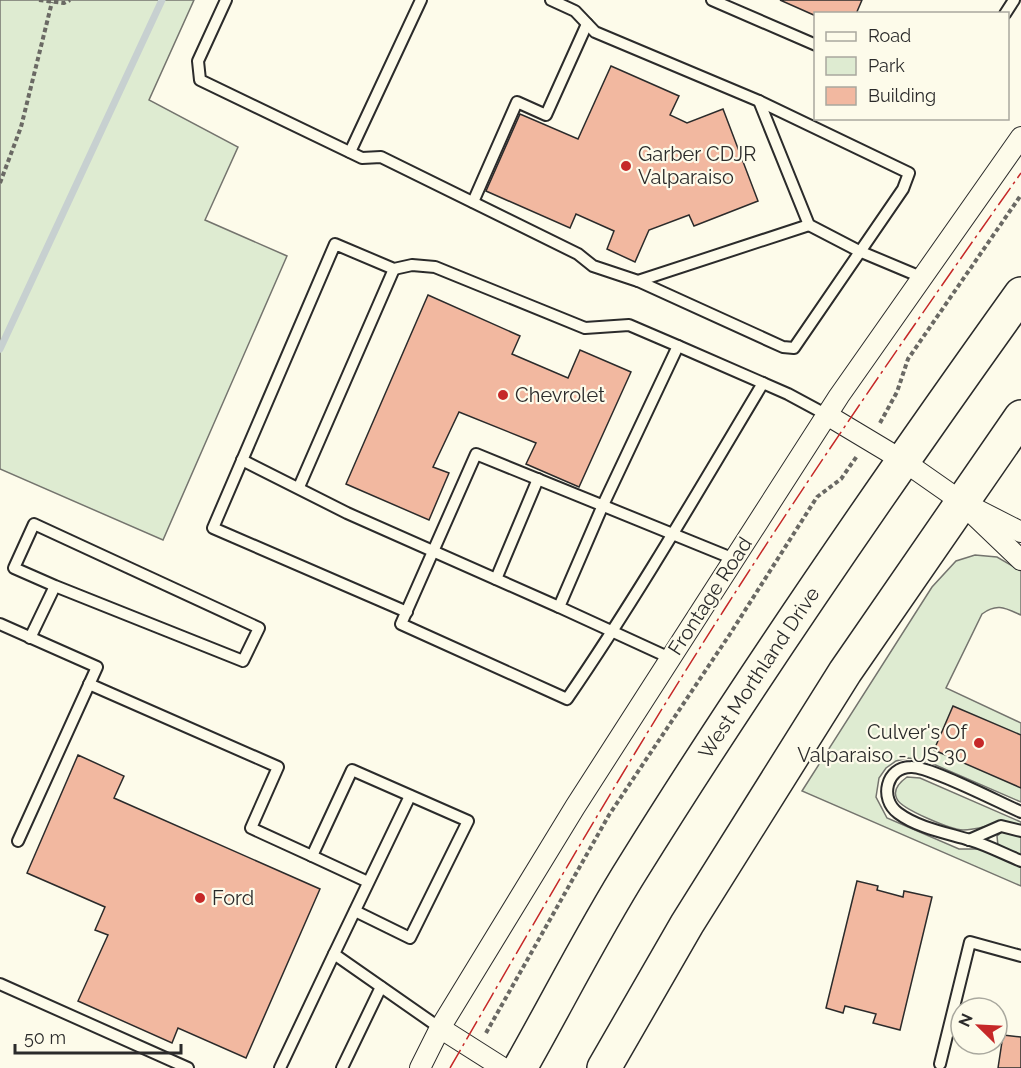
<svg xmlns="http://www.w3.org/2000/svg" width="1021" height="1068" font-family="Raleway,sans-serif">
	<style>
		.green { fill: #deebd1; stroke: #74746e; stroke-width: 1.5 }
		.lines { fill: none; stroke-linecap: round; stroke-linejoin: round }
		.stream { stroke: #c7d0d0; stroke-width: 7 }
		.building { fill: #f2b8a0; stroke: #2b2b2b; stroke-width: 1.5 }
		.service-casing { stroke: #2b2b2b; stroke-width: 14 }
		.minor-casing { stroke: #2b2b2b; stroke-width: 22 }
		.trunk-casing { stroke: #2b2b2b; stroke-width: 36 }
		.path { stroke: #6a6964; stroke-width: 4; stroke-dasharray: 4.5 3; stroke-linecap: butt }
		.service { stroke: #fdfbea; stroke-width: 10 }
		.minor { stroke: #fdfbea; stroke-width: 20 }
		.trunk { stroke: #fdfbea; stroke-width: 33 }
		.power { stroke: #c62828; stroke-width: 1.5; stroke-dasharray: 21 4.5 3 4.5; stroke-linecap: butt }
		.poi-dot { fill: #c62828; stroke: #fdfbea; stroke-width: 2 }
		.labels { text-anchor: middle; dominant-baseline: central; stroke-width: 4.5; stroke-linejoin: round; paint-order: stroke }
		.poi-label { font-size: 20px; fill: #2b2b2b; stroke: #fdfbea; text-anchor: start }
		.street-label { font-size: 20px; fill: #2b2b2b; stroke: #fdfbea }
	</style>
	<rect width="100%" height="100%" fill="#fdfbea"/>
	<g class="green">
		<path d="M0,0h194l-45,100 89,47 -33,73 82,36 -124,284 -163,-71z"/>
		<path d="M975,555l22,2 24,14v44c-16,-7 -24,-12 -39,-1l-36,74 75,35v79l-97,-42 -16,-2 -12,3 -10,7 -7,10 -3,19 11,21 72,31h21l41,18v19l-219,-95 130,-204 24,-26z"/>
		<path d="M907,777l13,1 101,44v4c-21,-9 -36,4 -58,4 -11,0 -62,-21 -66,-31 -5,-9 3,-17 10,-22z"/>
		<path d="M1003,831l18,5v21l-23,-11 -1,-10z"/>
	</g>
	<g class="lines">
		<path class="stream" d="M0,349l162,-349"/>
	</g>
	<g class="building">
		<path d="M780,0h82l-6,14h-40v2z"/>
		<path d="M611,66l68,30 -9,19 17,8 36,-14 35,92 -64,25 -5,-11 -40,15 -14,32 -28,-13 7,-18 -38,-17 -6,14 -84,-37 34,-77 58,25z"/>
		<path d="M428,295l92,41 -8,18 56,24 12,-28 51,22 -52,115 -53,-23 10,-21 -77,-31 -26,55 16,6 -20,47 -83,-36z"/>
		<path d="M953,706l68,29v53l-87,-38z"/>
		<path d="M78,755l46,21 -10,22 206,91 -74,169 -68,-30 -6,15 -94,-42 30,-66 -13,-5 10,-23 -78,-34z"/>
		<path d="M857,881l21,5 -1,4 26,7 1,-6 28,6 -32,133 -27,-7 3,-9 -31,-8 -2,7 -17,-5z"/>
		<path d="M1003,1035l18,2v31h-23z"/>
	</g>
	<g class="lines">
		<g class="service-casing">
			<g id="service">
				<path d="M226,0l-28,61 2,19 162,78 19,-1 197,97 15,12 45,15 171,-56"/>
				<path d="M551,0l24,11 20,21 164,69 50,124 50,26 62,26"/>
				<path d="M712,0l104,45"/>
				<path d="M1005,14l9,-14"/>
				<path d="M350,152l71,-152"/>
				<path d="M473,202l44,-100 29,13 41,-91"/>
				<path d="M638,281l145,66 11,1 109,-159 6,-16 -150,-72"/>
				<path d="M242,460l105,53 212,94"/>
				<path d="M299,487l95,-218"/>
				<path d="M734,559c-85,-35 -171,-70 -258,-105l-75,170 166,75c70,-102 132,-209 196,-316"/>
				<path d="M496,579l42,-100"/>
				<path d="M407,612l-194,-84 122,-284 59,25 18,-4 23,2 150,61 44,-3 49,21"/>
				<path d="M0,624l97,43 -79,174"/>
				<path d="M30,638l25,-52 -41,-18 20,-44 225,104 -16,33 -188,-75"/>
				<path d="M670,658l-111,-51 44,-102 75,-159 110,48 39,21"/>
				<path d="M89,684l189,83 -27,61 61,28 40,-86 116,51 -58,117 -55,-27"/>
				<path d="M1021,812c-21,-9 -92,-46 -110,-45 -25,0 -32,32 -13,46 20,15 49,20 72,27 17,5 34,14 51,21"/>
				<path d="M969,840l32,-14 20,5"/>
				<path d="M312,856l56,26"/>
				<path d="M334,954l76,-158"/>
				<path d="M0,984l188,84"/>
				<path d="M940,1064l30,-122 51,14"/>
				<path d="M280,1068l54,-114 106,74"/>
				<path d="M342,1068l39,-81"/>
			</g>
		</g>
		<g class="minor-casing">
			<g id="minor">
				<path d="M827,415l75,45 60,42 59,30"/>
				<path d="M974,515l47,45"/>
				<path d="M440,1028l63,40"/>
				<path d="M420,1068l20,-40 135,-221 264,-411 182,-259"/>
			</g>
		</g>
		<g class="trunk-casing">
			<g id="trunk">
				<path id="s1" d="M520,1068c38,-67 73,-137 114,-202 122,-196 253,-385 387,-572"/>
				<path d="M604,1068l83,-144 158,-252 176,-255"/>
			</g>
		</g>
		<g class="path">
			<path d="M39,0l25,3 6,-3"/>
			<path d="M0,183l21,-56 31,-125"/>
			<path d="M880,423l17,-31 11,-33 113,-164"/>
			<path d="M486,1033l123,-218 121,-181 87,-137 24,-18 16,-23"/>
		</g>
		<use href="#service" class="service"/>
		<use href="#minor" class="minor"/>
		<use href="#trunk" class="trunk"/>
		<path class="power" d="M450,1068c89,-154 178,-308 274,-458 95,-149 195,-293 297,-437"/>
	</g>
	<g class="poi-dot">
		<circle cx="626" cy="166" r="6"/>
		<circle cx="503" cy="395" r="6"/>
		<circle cx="979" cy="743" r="6"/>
		<circle cx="200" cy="898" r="6"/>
	</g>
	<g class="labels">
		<g class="poi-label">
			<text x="638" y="154">Garber CDJR<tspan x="638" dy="23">Valparaiso</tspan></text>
			<text x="515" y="395">Chevrolet</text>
			<text x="967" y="732" text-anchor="end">Culver's Of<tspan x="967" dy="23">Valparaiso - US 30</tspan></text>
			<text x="212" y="898">Ford</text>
		</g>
		<g class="street-label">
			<text transform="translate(710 596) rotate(-57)">Frontage Road</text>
			<text stroke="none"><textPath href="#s1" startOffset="462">West Morthland Drive</textPath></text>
		</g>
	</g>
	<rect x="814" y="12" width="195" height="108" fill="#fdfbea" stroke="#a9a89e" stroke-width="1.5"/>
	<rect x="826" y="32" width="30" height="9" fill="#fdfbea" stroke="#a9a89e" stroke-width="1.5"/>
	<text x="868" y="42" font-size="18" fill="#2b2b2b">Road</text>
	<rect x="826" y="57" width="30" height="18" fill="#deebd1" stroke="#a9a89e" stroke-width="1.5"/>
	<text x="868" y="72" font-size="18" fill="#2b2b2b">Park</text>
	<rect x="826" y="87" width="30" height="18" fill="#f2b8a0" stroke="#a9a89e" stroke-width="1.5"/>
	<text x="868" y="102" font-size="18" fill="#2b2b2b">Building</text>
	<g transform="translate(979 1026) rotate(294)"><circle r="28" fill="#fdfbea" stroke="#a9a89e" stroke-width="1.5"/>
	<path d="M0-4.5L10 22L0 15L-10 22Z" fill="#c62828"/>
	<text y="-9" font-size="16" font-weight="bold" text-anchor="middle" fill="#2b2b2b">N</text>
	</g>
	<path d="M15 1044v9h166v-9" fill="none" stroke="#2b2b2b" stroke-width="3"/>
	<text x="24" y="1044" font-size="18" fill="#2b2b2b" stroke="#fdfbea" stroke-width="4.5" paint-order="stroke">50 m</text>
</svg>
